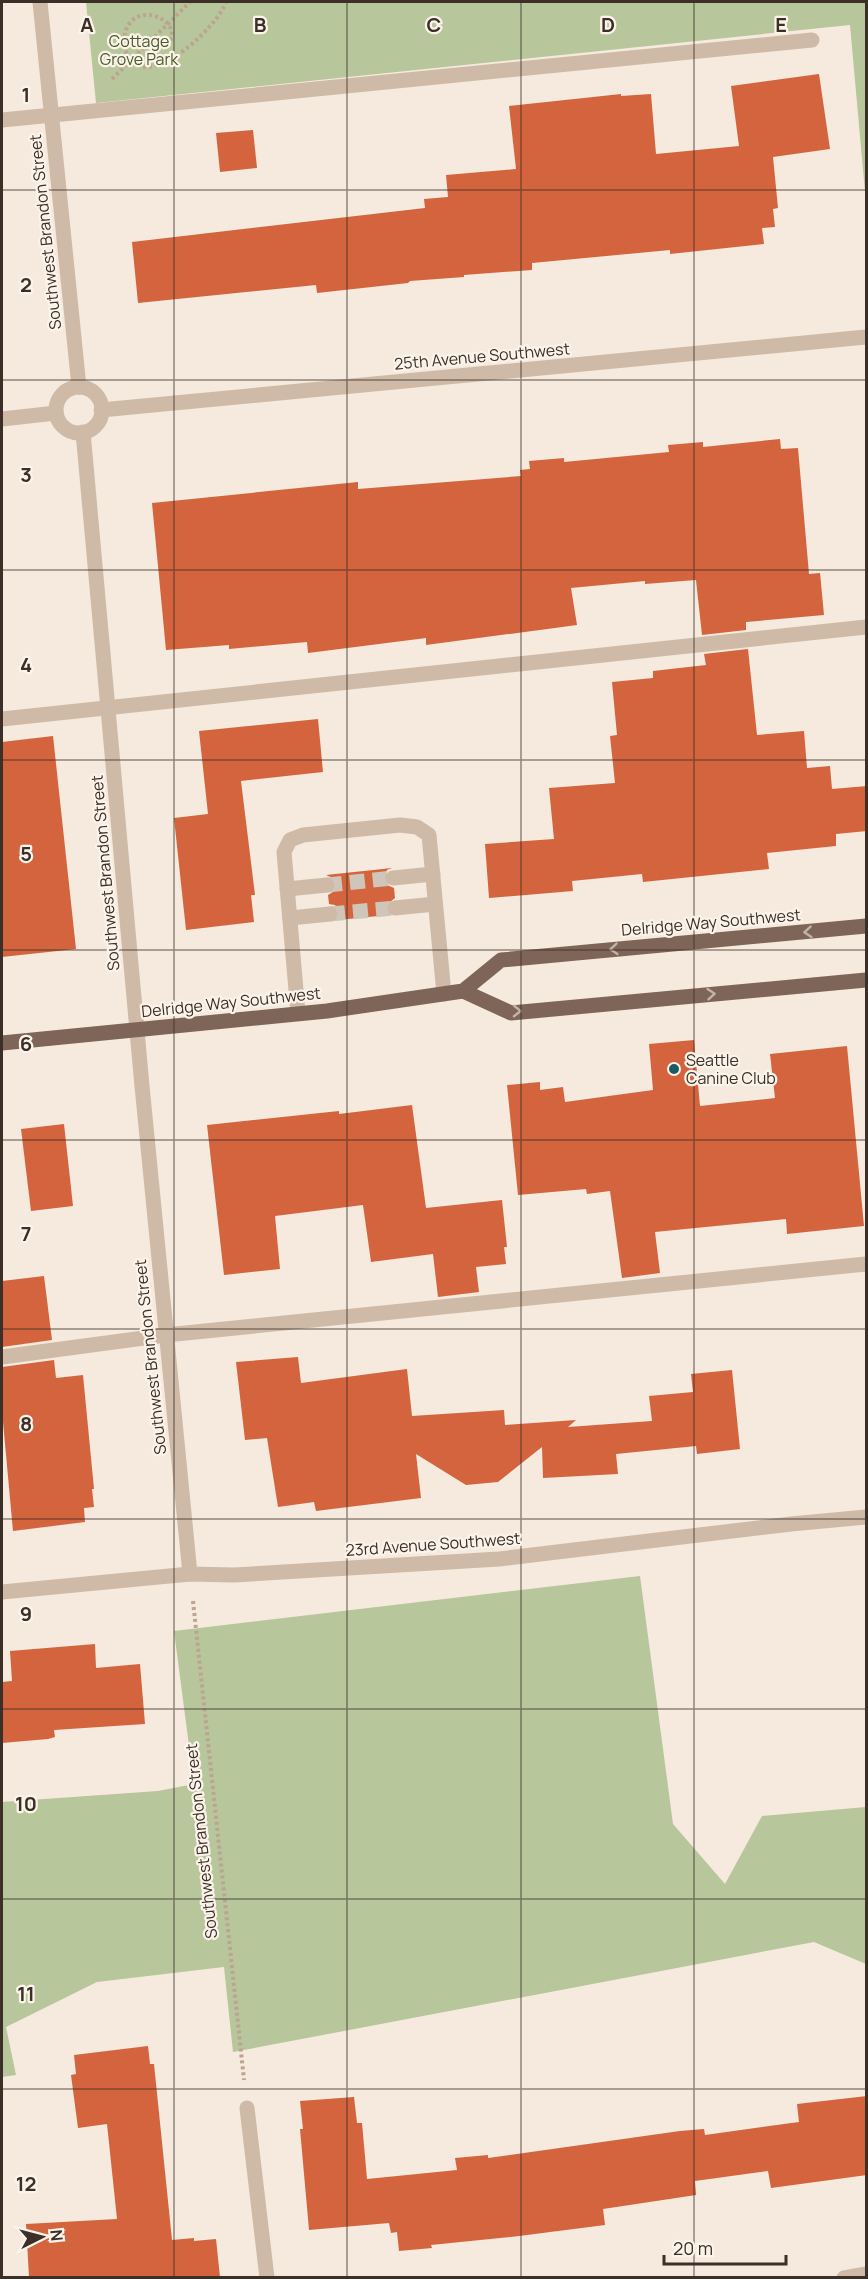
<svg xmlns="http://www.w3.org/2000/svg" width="868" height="2279" font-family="Manrope,sans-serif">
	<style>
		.green { fill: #b7c69b }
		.building { fill: #d3643d }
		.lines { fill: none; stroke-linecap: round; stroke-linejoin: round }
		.minor-tunnel { stroke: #d0c5b9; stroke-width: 15; stroke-dasharray: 15 8; stroke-linecap: butt }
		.path { stroke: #bba491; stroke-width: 4; stroke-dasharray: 3 3; stroke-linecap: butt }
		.minor { stroke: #cfbaa7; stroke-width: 15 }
		.major { stroke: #7e6558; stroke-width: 15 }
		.oneway { stroke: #c3b4a8 }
		.grid { fill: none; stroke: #3b2f28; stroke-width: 1.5; stroke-opacity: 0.55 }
		.poi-dot { fill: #195b61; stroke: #fcf4ea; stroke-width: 2 }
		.labels { text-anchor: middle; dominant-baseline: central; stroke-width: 4.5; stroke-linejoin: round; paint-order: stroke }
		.park-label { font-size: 16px; fill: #485c29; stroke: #fcf4ea }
		.street-label { font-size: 16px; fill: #3b2f28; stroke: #fcf4ea }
		.poi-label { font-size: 16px; fill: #3b2f28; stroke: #fcf4ea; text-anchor: start }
		.grid-label { font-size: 20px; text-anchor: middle; font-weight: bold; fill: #3b2f28; stroke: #fcf4ea; stroke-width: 4.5; stroke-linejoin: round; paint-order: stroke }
	</style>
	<rect width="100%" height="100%" fill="#f5eadd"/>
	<g class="green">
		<path d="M86,2h780v201l-16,-178 -754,78z"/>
		<path d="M640,1576l33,248 52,60 37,-68 104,-9v157l-52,-22 -581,110 -9,-85 -127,15 -91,45 10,48 -14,2v-275l156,-11 36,-7 -20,-153z"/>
	</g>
	<g class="building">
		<path d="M819,74l11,75 -57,8 5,51 -5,1 2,18 -13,1 2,16 -94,10v-4l-138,13v7l-68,5v2l-54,4 -2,2 -91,10 -1,-8 -178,18 -6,-61 293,-34 -1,-9 24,-2 -2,-22 70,-6 -7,-63 112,-12v2l30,-2 5,60 83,-8 -8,-60z"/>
		<path d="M253,130l4,38 -37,4 -4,-39z"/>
		<path d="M780,439l1,10 17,-1 11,126 11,-1 4,42 -78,7v8l-44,5 -6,-55 -51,4v-3l-74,7 6,37 -151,20v-7l-118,15 -1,-11 -78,7v-4l-63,5 -14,-147 206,-21v7l163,-13 -1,-6 10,-1 -1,-8 35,-3v4l105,-10 -1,-7 35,-3v5z"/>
		<path d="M748,649l9,86 47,-4 3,37 23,-2 2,23 35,-3v45l-31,3v12l-69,7 2,16 -126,13 -1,-8 -70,7 1,10 -84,7 -4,-54 69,-5 -5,-51 66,-5 -5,-47 7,-1 -5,-53 41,-4v-7l53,-6 -2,-11z"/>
		<path d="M318,719l5,53 -82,9 14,114h-4l3,27 -68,8 -12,-112 34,-4 -9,-83z"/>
		<path d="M53,736l23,213 -74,8v-215z"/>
		<path d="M392,868l-5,2 -4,8 2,6 9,4 1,10 -9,7 -1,5 4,5 -52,5 3,-8 -5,-7 -6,-1 -1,-9 8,-5 1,-7 -2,-4 -9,-4z"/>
		<path d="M694,1040l6,66 75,-8 -5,-44 77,-8 17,180 -77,8 -1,-15 -131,13 5,41 -38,5 -12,-87 -23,3 -1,-5 -68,6 -11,-110 33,-3v8l23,-3 2,15 88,-12 -4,-46z"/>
		<path d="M412,1105l14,103 76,-8 5,47h-3l2,17 -30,3 3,25 -41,5 -5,-43 -62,8 -8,-57 -88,11 5,53 -56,6 -17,-150 132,-14v3z"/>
		<path d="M64,1124l9,82 -42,5 -10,-82z"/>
		<path d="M44,1276l8,64 -50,7v-66z"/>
		<path d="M298,1357l3,26 106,-14 5,47 92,-6 1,15 71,-5 -8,7 84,-6 -3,-25 44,-4 -2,-18 41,-4 8,79 -43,5 -1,-8 -80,8 2,20 -75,4 -1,-31 -44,35 -32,3 -50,-31 5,44 -105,13 -2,-9 -36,5 -11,-69 -22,2 -9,-78z"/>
		<path d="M54,1360l2,18 27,-3 11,114h-2l2,18 -10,1 1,14 -72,9 -11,-120v-44z"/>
		<path d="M95,1644l1,24 44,-4 5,60 -91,6 1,7 -7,2 -46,4v-61l10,-1 -2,-30z"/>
		<path d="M148,2046l2,18h4l18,176 22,-2v3l22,-2 4,38h-191l-3,-53 91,-5 -10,-95 -29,4 -7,-53 5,-1 -2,-19z"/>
		<path d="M867,2096v79l-96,13 -3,-17 -73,10 1,14 -93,14 2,16 -86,11 -88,9 1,3 -33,3 -2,-19 -6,1 -2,-10 -80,7 -9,-101h3l-3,-28 54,-4 3,26h5l5,56 90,-9 -2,-12 33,-3v3l192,-27 24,-2 1,6 94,-13 -2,-18z"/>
	</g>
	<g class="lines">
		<g class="minor-tunnel">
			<path d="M327,885l66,-7"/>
			<path d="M330,914l65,-6"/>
		</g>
		<g class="path">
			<path d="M151,40l5,5 7,2c28,-18 -17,-47 -34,-23 -5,7 -5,15 -4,22 0,7 4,11 9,16 24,22 85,-38 92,-60"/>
			<path d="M112,79l78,-77"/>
			<path d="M193,1601l51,479"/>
		</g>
		<g class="minor">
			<path d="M40,2l39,385"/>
			<path d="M2,120l810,-80"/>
			<circle cx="79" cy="410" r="23"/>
			<path d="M101,410l765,-73"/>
			<path d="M2,419l54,-6"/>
			<path d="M83,432l59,654 48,488"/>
			<path d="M2,719l864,-92"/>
			<path d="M393,878l40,-4"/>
			<path d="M287,889l40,-4"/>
			<path d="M395,908l40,-4"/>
			<path d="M290,918l40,-4"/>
			<path d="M298,1013l-14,-161 6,-12 13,-5 97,-10 17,2 12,8 15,159"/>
			<path d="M2,1357l164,-22 700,-71"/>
			<path d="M2,1592l188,-18 44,1 265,-16 292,-35 75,-7"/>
			<path d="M247,2108l20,170"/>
			<path d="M844,2278l22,-4"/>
		</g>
		<g class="major">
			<path d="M463,991l48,22 355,-33"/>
			<path d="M2,1043l325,-32 136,-20 38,-31 365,-34"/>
		</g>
	</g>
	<defs><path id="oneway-chevron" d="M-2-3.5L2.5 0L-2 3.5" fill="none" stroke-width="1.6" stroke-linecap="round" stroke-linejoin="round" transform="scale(1.5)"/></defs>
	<g class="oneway">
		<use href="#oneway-chevron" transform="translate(808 932) rotate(175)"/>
		<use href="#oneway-chevron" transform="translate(614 949) rotate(175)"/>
		<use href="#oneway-chevron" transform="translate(711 994) rotate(-5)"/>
		<use href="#oneway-chevron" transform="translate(517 1011) rotate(1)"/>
	</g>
	<path class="grid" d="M174,2v2276M347,2v2276M521,2v2276M694,2v2276M2,190h864M2,380h864M2,570h864M2,760h864M2,950h864M2,1140h864M2,1329h864M2,1519h864M2,1709h864M2,1899h864M2,2089h864"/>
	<circle class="poi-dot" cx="674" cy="1069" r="6"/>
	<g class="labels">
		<g class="park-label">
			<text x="139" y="41">Cottage<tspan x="139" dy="18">Grove Park</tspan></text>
		</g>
		<g class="street-label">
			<text transform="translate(45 232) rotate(-96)">Southwest Brandon Street</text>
			<text transform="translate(482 356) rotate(-5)">25th Avenue Southwest</text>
			<text transform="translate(105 873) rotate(-95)">Southwest Brandon Street</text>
			<text transform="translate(711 922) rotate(-5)">Delridge Way Southwest</text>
			<text transform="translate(231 1002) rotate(-6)">Delridge Way Southwest</text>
			<text transform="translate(150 1357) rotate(-96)">Southwest Brandon Street</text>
			<text transform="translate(433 1544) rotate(-4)">23rd Avenue Southwest</text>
			<text transform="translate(201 1841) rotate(-96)">Southwest Brandon Street</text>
		</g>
		<g class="poi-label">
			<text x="686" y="1060">Seattle<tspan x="686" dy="18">Canine Club</tspan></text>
		</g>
	</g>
	<g class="grid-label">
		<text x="87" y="32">A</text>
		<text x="260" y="32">B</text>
		<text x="434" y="32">C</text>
		<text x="608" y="32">D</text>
		<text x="781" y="32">E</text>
		<text x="26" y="102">1</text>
		<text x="26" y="292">2</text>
		<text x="26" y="482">3</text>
		<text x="26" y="672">4</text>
		<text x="26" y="861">5</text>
		<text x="26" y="1051">6</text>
		<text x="26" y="1241">7</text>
		<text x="26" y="1431">8</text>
		<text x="26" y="1621">9</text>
		<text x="26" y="1811">10</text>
		<text x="26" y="2001">11</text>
		<text x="26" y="2191">12</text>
	</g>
	<rect width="868" height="2279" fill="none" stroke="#3b2f28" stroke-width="6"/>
	<g transform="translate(42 2237) rotate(84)" stroke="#fcf4ea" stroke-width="4.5" paint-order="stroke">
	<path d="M0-4.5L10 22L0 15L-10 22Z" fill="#3b2f28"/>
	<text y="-9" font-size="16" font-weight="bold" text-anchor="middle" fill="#3b2f28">N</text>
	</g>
	<path d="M664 2255v9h122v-9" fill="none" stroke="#3b2f28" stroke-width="3"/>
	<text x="673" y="2255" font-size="18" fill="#3b2f28" stroke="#fcf4ea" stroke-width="4.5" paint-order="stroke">20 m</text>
</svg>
